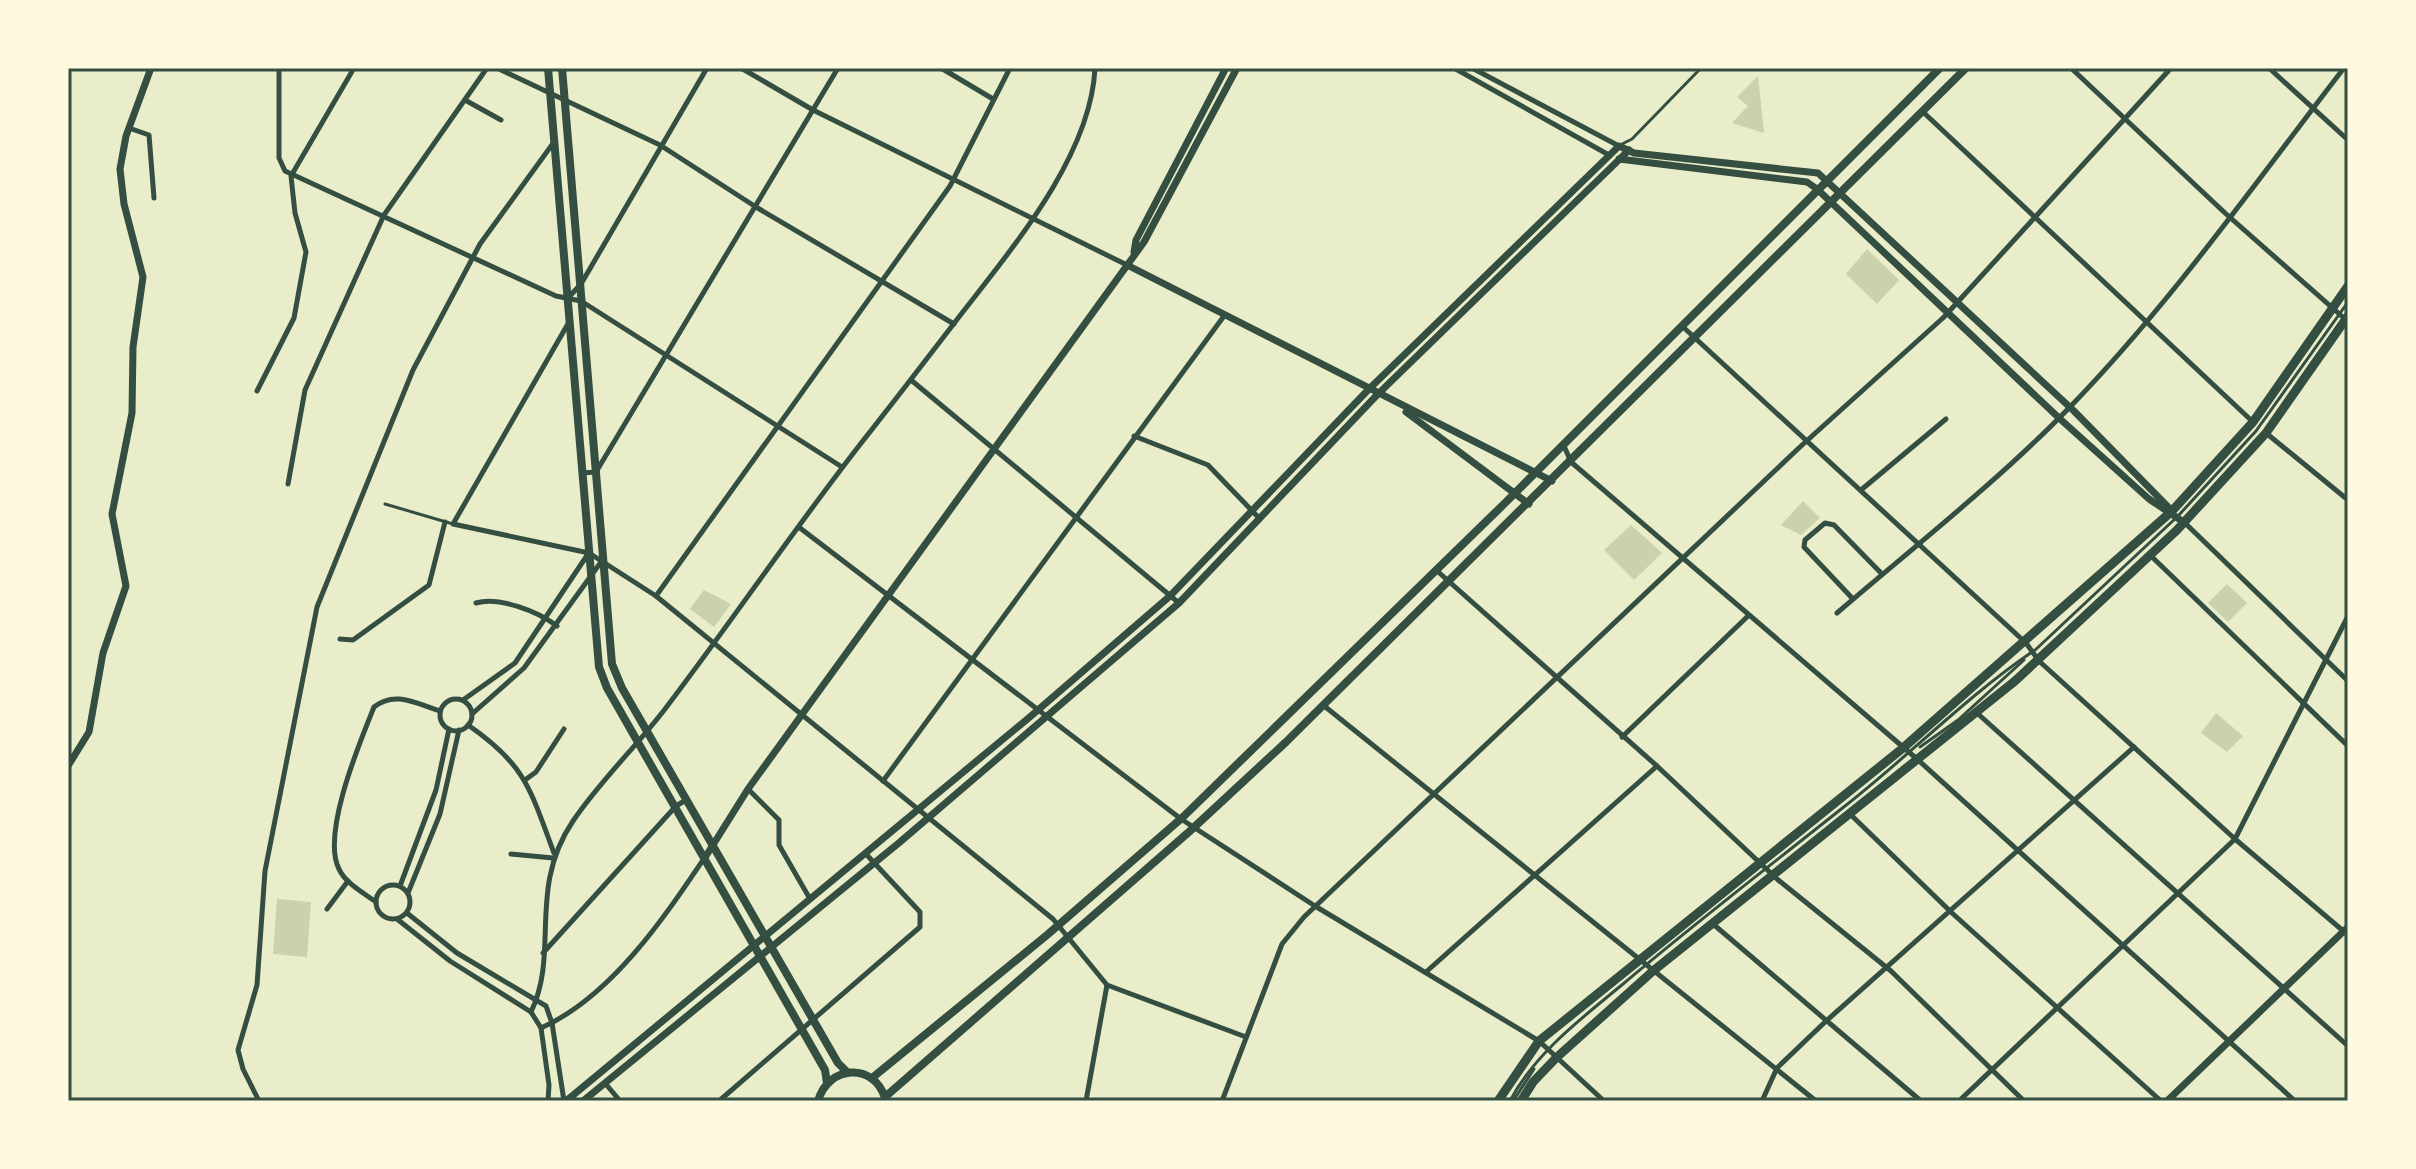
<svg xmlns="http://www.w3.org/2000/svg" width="2416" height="1169" font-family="Quicksand,sans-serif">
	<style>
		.green { fill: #cad2ad }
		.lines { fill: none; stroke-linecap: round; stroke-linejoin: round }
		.service { stroke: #344e41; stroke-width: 3 }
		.minor { stroke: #344e41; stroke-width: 5 }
		.tertiary { stroke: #344e41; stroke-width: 7 }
		.secondary { stroke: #344e41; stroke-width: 8 }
		.primary { stroke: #344e41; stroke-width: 9 }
		.neatline { fill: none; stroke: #344e41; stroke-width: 3 }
	</style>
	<rect width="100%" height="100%" fill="#e9edc9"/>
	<g class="green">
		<path d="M1758,76l6,57 -32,-10 16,-17 -11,-9z"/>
		<path d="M1867,249l32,31 -22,24 -31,-30z"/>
		<path d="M1803,501l17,17 -19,17 -20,-10z"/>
		<path d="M1631,525l31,28 -28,27 -30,-30z"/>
		<path d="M2227,584l20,19 -19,19 -20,-19z"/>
		<path d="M704,590l27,14 -17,23 -24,-18z"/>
		<path d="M2216,713l27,23 -16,16 -26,-19z"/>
		<path d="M277,899l34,3 -4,55 -34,-3z"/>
	</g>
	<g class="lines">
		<g class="service">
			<path d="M1620,145l12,-6 69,-71"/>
			<path d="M385,504l68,20"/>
			<path d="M2033,652l145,-136 78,-85 92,-129"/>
			<path d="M1920,747l38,-27 66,-60"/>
			<path d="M1510,1101c25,-48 72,-83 113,-117 72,-61 148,-119 222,-178 64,-50 121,-109 187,-154"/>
			<path d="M1513,1101l21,-32"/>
		</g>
		<g class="minor">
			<path d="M279,68v90l6,13 271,125 25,5 261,166"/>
			<path d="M497,68l163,77 96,62 198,117"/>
			<path d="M741,68l72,42 314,155"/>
			<path d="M941,68l52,31"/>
			<path d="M1454,68l155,87"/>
			<path d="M1472,68l147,78"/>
			<path d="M2071,68l154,145 120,106"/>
			<path d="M2269,68l79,72"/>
			<path d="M465,100l36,20"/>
			<path d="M1922,111l331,311"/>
			<path d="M129,128l20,7 5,63"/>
			<path d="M568,298l13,-14 126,-216"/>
			<path d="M569,322l-116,202 136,29 67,43 397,323 54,66 139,52"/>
			<path d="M1682,326l344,317 13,18 196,178 113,96"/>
			<path d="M911,380l268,223"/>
			<path d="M257,391l37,-73 12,-66 -11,-39 -4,-37 63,-108"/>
			<path d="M2266,433l82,67"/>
			<path d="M1134,436l74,29 51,53"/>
			<path d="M1564,446l7,16 346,297 378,342"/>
			<path d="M582,473l14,-1 242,-404"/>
			<path d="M288,484l17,-94 79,-175 103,-147"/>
			<path d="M1861,490l85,-71"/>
			<path d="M2185,523l163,158"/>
			<path d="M800,528l381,291 134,87 224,135 65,60"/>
			<path d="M2150,555l198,191"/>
			<path d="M1436,570l221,196 120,113 114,92 133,130"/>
			<path d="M656,596l294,-410 60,-118"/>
			<path d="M1853,599l-49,-52 1,-7 20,-17 9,2 48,49"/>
			<path d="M476,603c23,-7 63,9 81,23"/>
			<path d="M1837,613c78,-67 161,-132 232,-205 102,-105 186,-225 275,-340"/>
			<path d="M340,639l13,1 76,-55 16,-63"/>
			<circle cx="456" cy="715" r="16"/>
			<path d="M463,700l52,-37 73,-109"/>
			<path d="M1323,705l493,396"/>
			<path d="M1977,713l371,333"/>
			<path d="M472,714l52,-46 77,-106"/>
			<path d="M468,725c58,40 62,64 86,128"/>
			<path d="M1622,737l126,-121"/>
			<path d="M525,780l11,-8 28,-43"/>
			<path d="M883,781l341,-465"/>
			<path d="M748,789l31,31v25l31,54"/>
			<path d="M1850,814l102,99 209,188"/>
			<path d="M511,854l42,4"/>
			<circle cx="393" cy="902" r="17"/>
			<path d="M400,886l36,-96 13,-61"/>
			<path d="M408,893l32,-79 19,-84"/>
			<path d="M376,902c-12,-9 -31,-19 -37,-33 -18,-35 21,-127 35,-162 21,-17 43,-3 66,4"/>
			<path d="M327,909l21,-28"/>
			<path d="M407,913l50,40 89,53 6,17 12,78"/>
			<path d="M397,919l53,42 81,51 10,16 8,57 -1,16"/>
			<path d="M1713,924l208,177"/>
			<path d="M543,953l133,-147 10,-6"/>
			<path d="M1426,972l231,-206"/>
			<path d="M531,1012c29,-60 -4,-123 42,-191 27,-40 63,-74 92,-112 67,-88 129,-180 197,-267 34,-43 67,-86 100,-129 52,-67 129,-158 133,-245"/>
			<path d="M541,1028c70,-31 123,-110 164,-171"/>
			<path d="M605,1083l15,18"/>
			<path d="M259,1101l-16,-32 -5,-19 19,-65 8,-114 52,-264 96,-237 67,-126 74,-102"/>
			<path d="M719,1101l201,-174v-15l-55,-59"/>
			<path d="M1086,1101l21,-116"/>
			<path d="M1222,1101l60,-157 22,-27 497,-471 143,-129 227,-249"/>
			<path d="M1762,1101l15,-33 48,-46 309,-275"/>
			<path d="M1959,1101l276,-262 113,-223"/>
		</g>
		<g class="tertiary">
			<path d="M1619,159l188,23 10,7 242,229 90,81 36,24"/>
			<path d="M1134,252l2,-12 90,-172"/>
			<path d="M1127,265l425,216"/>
			<path d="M1406,412l123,92"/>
			<path d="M68,766l21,-34 14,-79 23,-67 -14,-72 20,-101 1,-66 10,-70 -19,-73 -4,-35 6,-33 25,-68"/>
			<path d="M706,856l42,-67 396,-547 93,-174"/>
			<path d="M566,1101l465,-385 139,-120 198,-206 251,-244 15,7 184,20 256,238 98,100"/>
			<path d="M583,1101l317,-259 279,-239 198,-208 252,-245"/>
			<path d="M2167,1101l181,-174"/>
		</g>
		<g class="secondary">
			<path d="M548,68l51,599 8,21 218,382 2,13"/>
			<path d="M562,68l50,596 10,24 216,375 9,9"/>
			<path d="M872,1078l175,-143 136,-118 321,-313 436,-436"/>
			<path d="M885,1097l305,-266 96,-89 680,-674"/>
			<path d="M818,1101c10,-36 56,-39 67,-3"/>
		</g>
		<g class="primary">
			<path d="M1498,1101l41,-60 364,-293 269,-237 81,-89 95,-136"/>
			<path d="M1521,1101l12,-19 23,-24 97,-87 362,-290 162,-151 89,-97 82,-117"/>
		</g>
	</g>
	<rect width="2416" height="1169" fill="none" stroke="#fefae0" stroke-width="140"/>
	<rect x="70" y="70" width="2276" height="1029" class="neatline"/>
</svg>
